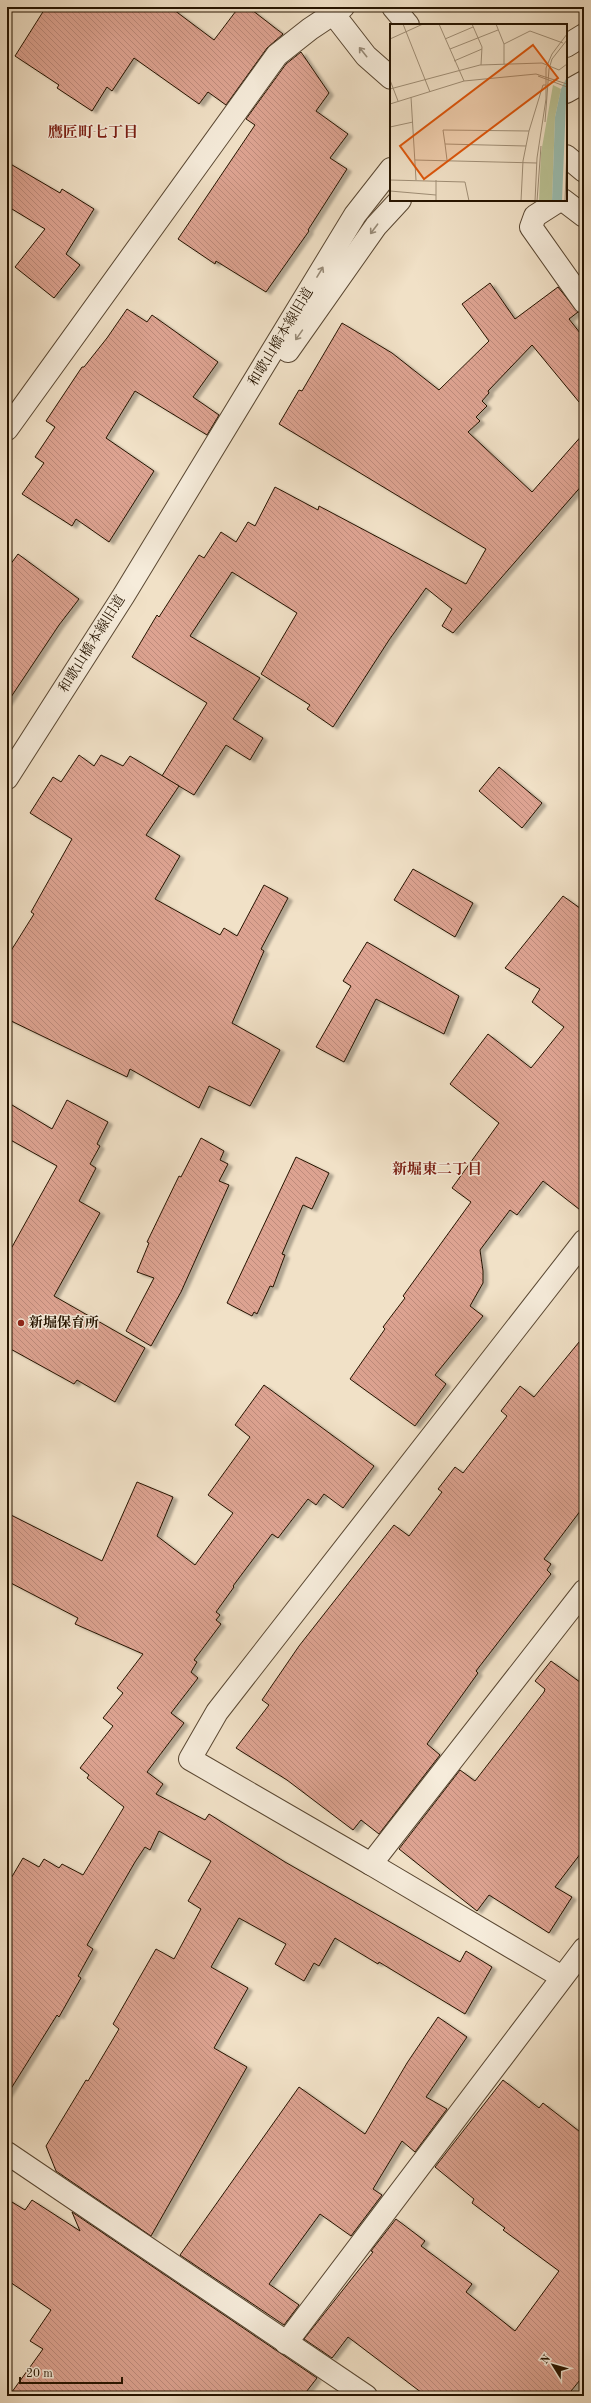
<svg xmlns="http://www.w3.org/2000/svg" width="591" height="2403" font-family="'Old Standard TT','Noto Serif JP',serif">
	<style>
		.building { fill: url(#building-back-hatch); stroke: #261400; filter: url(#shadow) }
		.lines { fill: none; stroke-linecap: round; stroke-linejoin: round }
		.minor-casing { stroke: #594732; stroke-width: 24 }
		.minor { stroke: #f6ecdb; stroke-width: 22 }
		.oneway { stroke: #988b78 }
		.poi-dot { fill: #8f2418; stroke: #f6ecdb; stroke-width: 1.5 }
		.labels { text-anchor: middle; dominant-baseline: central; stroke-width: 3; stroke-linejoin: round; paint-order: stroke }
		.street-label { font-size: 14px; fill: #261400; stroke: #f6ecdb }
		.poi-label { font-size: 14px; font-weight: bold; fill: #261400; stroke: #f6ecdb; text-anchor: start }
		.neighbourhood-label { font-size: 15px; font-weight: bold; fill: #7a1f14; stroke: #f6ecdb }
		.inset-road { fill: none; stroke: #a08f77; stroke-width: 1 }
		.view { fill: #de560b; fill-opacity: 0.15; stroke: #de560b; stroke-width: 2 }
		.inset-edge { fill: none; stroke: #261400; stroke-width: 2 }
	</style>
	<defs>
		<pattern id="building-back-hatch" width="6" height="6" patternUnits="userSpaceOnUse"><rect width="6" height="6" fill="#dda391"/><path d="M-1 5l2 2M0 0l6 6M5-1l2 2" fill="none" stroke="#be8b7b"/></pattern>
		<filter id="shadow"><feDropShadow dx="4.5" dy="2.5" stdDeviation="1" flood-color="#0004"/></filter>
	</defs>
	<rect width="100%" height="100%" fill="#f1e1c7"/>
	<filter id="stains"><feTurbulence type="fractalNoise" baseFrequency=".005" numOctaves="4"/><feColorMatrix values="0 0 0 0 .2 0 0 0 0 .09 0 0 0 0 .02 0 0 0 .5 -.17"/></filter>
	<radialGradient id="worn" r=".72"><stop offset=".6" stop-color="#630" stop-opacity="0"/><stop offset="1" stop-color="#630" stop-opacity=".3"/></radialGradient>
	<g class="building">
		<path d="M46,7h124l44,33 25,-33h9l35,27 -16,14 -41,57 -18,-13 -9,12 -65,-46 -22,33 -5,-4 -15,24 -35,-23 2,-3 -44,-29z"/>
		<path d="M301,52l28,41 -13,18 32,23 -18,24 17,11 -39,61 1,1 -43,61 -50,-31 -1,3 -37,-25 77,-114 -9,-6 40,-55z"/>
		<path d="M7,162l53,31 2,-4 32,20 -28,45 14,11 -26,33 -39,-31 30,-38 -38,-23z"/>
		<path d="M490,283l25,36 43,-32 20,25 -9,7 15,19v70l-52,-63 -44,46 1,2 -7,8 5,5 -11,11 4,4 -12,11 64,60 52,-59v50l-131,150 -11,-7 10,-17 -26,-21 -37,52 -56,87 -26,-18 3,-4 -49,-31 36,-61 -65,-41 -42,64 70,42 -27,41 30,19 -13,22 -24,-15 -32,50 -32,-19 45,-73 -75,-46 25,-42 2,2 40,-62 5,3 17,-26 15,10 12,-20 7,4 20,-39 43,23 1,-4 147,78 20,-35 -207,-125 20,-34 3,1 40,-68 50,30 47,37 50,-49 -27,-37z"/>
		<path d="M127,309l20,13 5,-7 66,47 -25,35 26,18 -12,20 -72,-44 -29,47 48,33 -45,71 -33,-23 -4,7 -50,-32 22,-31 -9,-6 20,-30 -9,-6 36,-54h2l23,-29z"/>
		<path d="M18,554l61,45 -20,26 -52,78v-134z"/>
		<path d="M79,755l15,11 7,-11 22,11 7,-10 49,30 -33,49 34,21 -25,43 65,36 4,-7 13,8 27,-51 24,13 -27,51 3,2 -32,72 48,27 -30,56 -41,-20 -10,22 -69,-39 -3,8 -120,-58v-62l27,-43 -3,-2 41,-73 -42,-26 23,-36 8,5z"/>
		<path d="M499,767l43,36 -20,25 -43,-37z"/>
		<path d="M413,869l60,34 -18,34 -61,-37z"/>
		<path d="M563,896l21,15v302l-41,-32 -26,34 -7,-5 -30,40 3,21v12l-13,23 13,10 -48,59 11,9 -31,42 -65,-47 35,-50 -2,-2 22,-29 -2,-2 68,-94 -19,-14 47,-65 -49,-39 38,-50 43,34 33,-41 -32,-25 8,-13 -35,-21z"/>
		<path d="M367,942l92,54 -15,38 -68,-35 -32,63 -28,-15 35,-61 -8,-5z"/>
		<path d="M67,1100l41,22 -11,22 3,2 -10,18 6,4 -17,33 21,12 -46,83 91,52 -30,54 -38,-22 -3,4 -67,-37v-91l50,-90 -50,-28v-36l45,27z"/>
		<path d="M201,1138l23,13 -4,9 8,4 -9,17 10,4 -48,107 -30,54 -25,-15 28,-53 -17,-6 12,-29 -2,-1 32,-66 2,1z"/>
		<path d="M296,1157l33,16 -17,36 -9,-4 -21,49 3,1 -12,32 -3,-1 -13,28 -3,-2 -2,4 -25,-13z"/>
		<path d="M584,1336v170l-40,53 7,5 -4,6 4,4 -75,97 2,2 -51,71 13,11 -61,79 -18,-14 -8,10 -66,-50 -51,-32 33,-43 -7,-5 37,-54 95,-121 15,11 33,-44 -4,-3 17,-22 8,6 44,-57 -6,-5 19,-25 14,11z"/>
		<path d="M264,1385l110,81 -31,42 -19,-14 -8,11 -8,-6 -30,39 -6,-4 -39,52 1,1 -18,25 4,3 -4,5 5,4 -27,36 3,2 -6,10 7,6 -27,35 13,10 -37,49 16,12 -7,10 49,26 4,-6 76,48 175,100 6,-11 26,16 -27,47 -86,-52 -1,2 -43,-26 -16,28 -5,-3 -10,18 -29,-17 11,-20 -47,-26 -28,49 37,21 -34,60 33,19 -96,169 -95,-65 -10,-25 40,-66 2,1 31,-52 -6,-5 43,-75 18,10 27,-50 -13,-8 23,-40 -52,-30 -9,19 -5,-3 -10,15 -48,83 6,4 -15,27 3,2 -22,39 -2,-2 -50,80v-210l16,-27 16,9 5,-8 15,9 3,-4 21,11 41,-68 -37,-29 2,-3 -9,-7 33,-42 -10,-8 20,-25 -6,-5 26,-34 -68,-30 3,-6 -71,-37v-68l95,48 35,-79 36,15 -16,39 38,29 38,-52 -25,-18 42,-58 -15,-12z"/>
		<path d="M551,1661l33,24v164l-29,38 17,10 -23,36 -60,-38 -12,16 -78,-62 61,-79 15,11 69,-89 1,-3 -10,-8z"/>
		<path d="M438,2017l29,20 -41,60 21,12 -32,43 -13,-11 -29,48 9,6 -31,41 -31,-22 -51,70 30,21 -15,20 -104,-70 119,-168 66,47 42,-71z"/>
		<path d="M503,2080l36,28 4,-5 41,32v240l-17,21h-141l-78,-59 -16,21 -28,-19 69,-87 -2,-1 25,-32 29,22 -4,5 51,38 -6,8 49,39 44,-60 -56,-41 2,-2 -33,-25 2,-4 -39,-32z"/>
		<path d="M7,2199l18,11 7,-10 48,31 -8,-19 245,166 -14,18h-294l34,-47 -13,-8 21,-31 -44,-30z"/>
	</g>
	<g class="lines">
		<g class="minor-casing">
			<g id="minor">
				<path d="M328,7l38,49 25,22"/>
				<path d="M393,7l15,18"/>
				<path d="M566,46l18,-11"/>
				<path d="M566,92l18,-10"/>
				<path d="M566,156l18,15"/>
				<path d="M560,200l-25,16 -4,11 53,75"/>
				<path d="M563,200l21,16"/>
				<path d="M288,351l88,-125 24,-26"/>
				<path d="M7,429l270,-374 33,-26 33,-22"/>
				<path d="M7,778l117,-183 231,-380 36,-46"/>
				<path d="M371,1864l-181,-105 27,-47 367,-471"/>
				<path d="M562,1977l-191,-113 213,-273"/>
				<path d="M7,2153l359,243"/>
				<path d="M286,2343l298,-394"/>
			</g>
		</g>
		<use href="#minor" class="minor"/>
	</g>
	<defs><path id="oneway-shaft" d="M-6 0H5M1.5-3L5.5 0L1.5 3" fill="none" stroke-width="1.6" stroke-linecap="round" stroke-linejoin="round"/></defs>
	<g class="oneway">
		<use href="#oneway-shaft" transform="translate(363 52) rotate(-129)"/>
		<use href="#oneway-shaft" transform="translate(374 229) rotate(127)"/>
		<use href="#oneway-shaft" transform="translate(320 272) rotate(-59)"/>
		<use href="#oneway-shaft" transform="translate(299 335) rotate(125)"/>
	</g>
	<circle class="poi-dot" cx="21" cy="1323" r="4"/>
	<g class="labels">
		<g class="street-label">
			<text transform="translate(281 337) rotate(-59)">和歌山橋本線旧道</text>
			<text transform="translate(92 644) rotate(-58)">和歌山橋本線旧道</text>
		</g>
		<g class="poi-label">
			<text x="29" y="1323">新堀保育所</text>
		</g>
		<g class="neighbourhood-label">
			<text x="93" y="133">鷹匠町七丁目</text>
			<text x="437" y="1170">新堀東二丁目</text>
		</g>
	</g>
	<g transform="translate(390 24)">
		<rect width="177" height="177" fill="#f1e1c7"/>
		<path d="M163,61l8,4 -6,28 -3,84h-13l2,-48z" fill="#bbc395"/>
		<path d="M177,53l-5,124h-10l3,-84 6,-28z" fill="#9bbeb1"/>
		<path class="inset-road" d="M13,0l27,68M49,0l25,57M82,0l10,23 -1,18M106,0l8,20v20M0,15l33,-15M55,15l28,-12M114,20l26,-13 33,12M60,25l48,-19M64,37l28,-12M148,52l29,11M0,56l8,21M0,65l90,-24 62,-2 17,7 8,-6M21,73l5,83M0,80l74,-23 72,-7 31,10M155,98l4,-53 3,-10 15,-19M0,103l23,-5M55,120l-2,-14 86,1M25,136l122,3M57,136l-2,-16 81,2M0,156l75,2 4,19M46,156v21M0,167l46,4M131,177l2,-40 6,-30 14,-46h3M145,177l2,-43 9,-59v-31l6,-14 15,-20M147,177l4,-55M175,177l2,-53"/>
		<path class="view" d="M143,21l25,33 -134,101 -24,-33z"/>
		<rect width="177" height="177" class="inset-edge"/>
	</g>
	<rect width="591" height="2403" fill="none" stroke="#f1e1c7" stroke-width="24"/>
	<rect x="8" y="8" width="575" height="2387" fill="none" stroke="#261400" stroke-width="2"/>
	<rect x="12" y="12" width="567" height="2379" fill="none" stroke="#261400"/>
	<g transform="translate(553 2365) rotate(307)" stroke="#f6ecdb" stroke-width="3" paint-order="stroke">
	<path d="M0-3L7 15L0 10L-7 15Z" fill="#261400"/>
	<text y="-6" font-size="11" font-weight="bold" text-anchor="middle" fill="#261400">N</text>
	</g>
	<path d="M20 2377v6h102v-6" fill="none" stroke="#261400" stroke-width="2"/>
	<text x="26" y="2377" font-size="12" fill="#261400" stroke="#f6ecdb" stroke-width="3" paint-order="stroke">20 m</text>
	<rect width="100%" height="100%" filter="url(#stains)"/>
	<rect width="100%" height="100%" fill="url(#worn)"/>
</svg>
